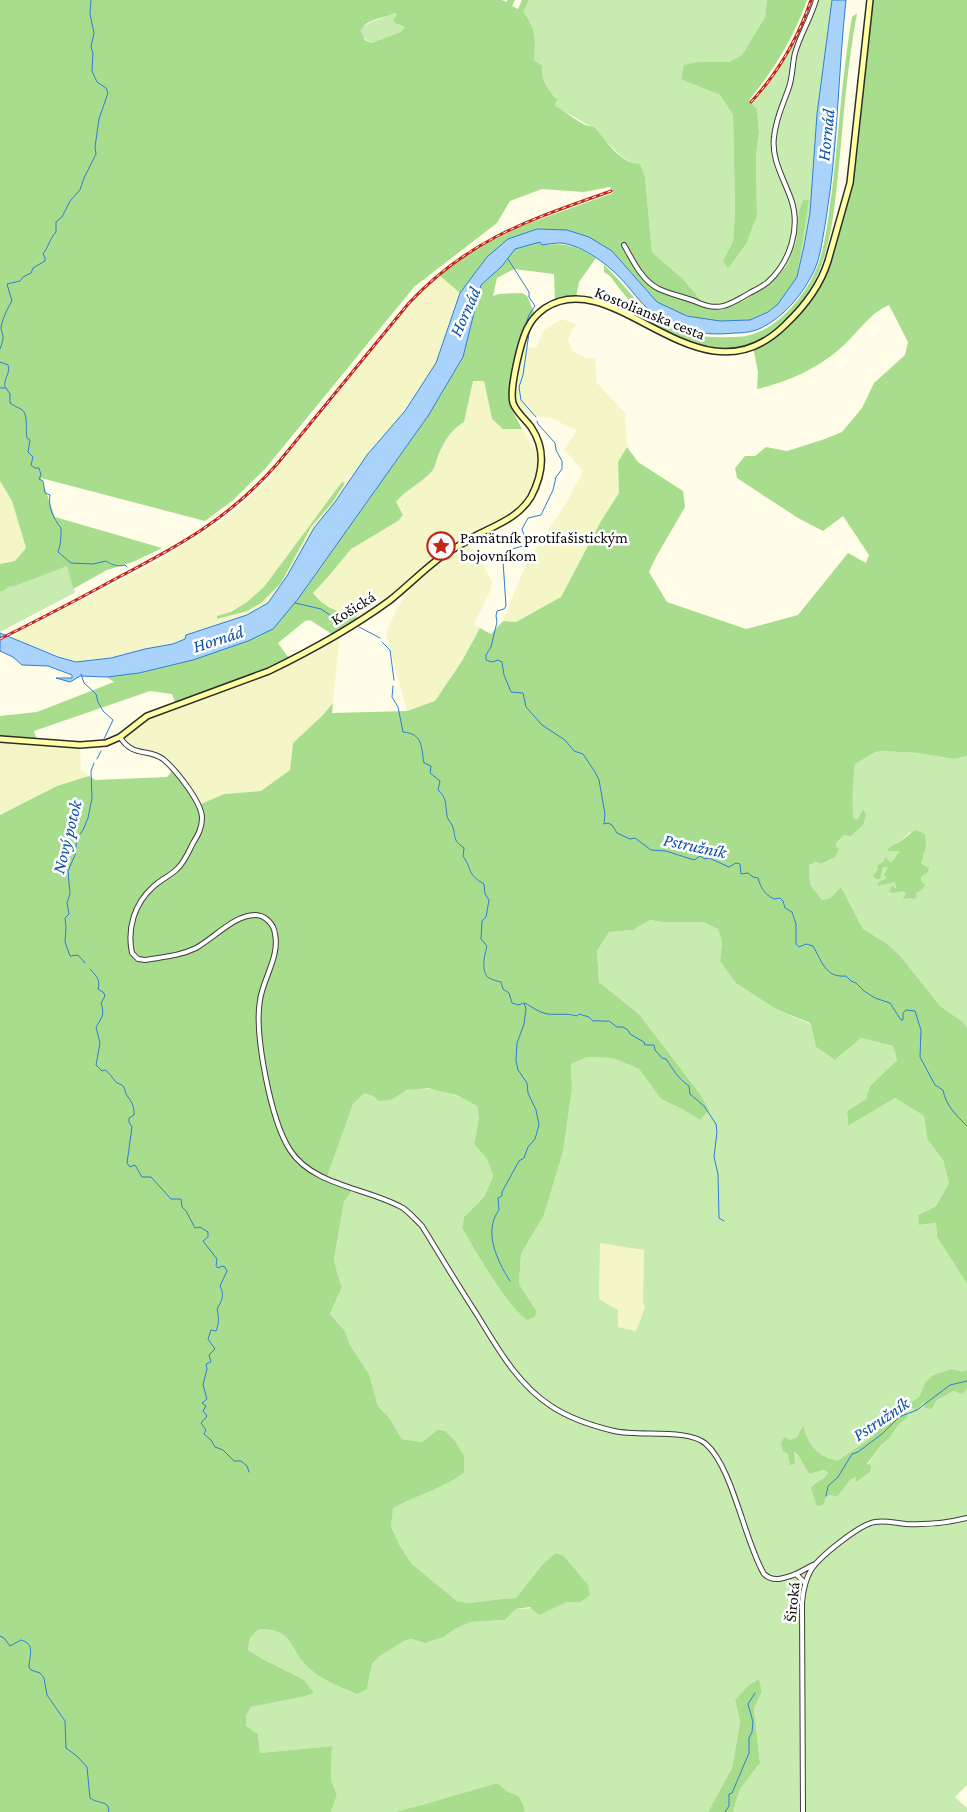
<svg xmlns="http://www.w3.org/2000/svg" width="967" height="1812" font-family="'Crimson Pro',serif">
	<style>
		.farmland { fill: #f5f6c7 }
		.green { fill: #c8ebb0; fill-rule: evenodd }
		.forest { fill: #a9dd8e; fill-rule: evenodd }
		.water { fill: #a9d3fa; stroke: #2c7ed6 }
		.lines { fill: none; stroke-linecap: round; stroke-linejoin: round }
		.stream { stroke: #2c7ed6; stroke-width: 1 }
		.street-casing { stroke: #3e3e3e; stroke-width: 6 }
		.secondary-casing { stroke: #2d2d2d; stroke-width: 8 }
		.street { stroke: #fff; stroke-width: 4 }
		.secondary { stroke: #ffffa3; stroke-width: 5 }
		.rail-casing { stroke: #c2261b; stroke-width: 3 }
		.rail { stroke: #fff; stroke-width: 1; stroke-dasharray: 4; stroke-linecap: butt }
		.labels { text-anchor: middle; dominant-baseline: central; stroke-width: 5; stroke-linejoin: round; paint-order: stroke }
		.street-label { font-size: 16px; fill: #0b0b0b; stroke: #fff }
		.poi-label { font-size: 16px; fill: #0b0b0b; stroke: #fff; text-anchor: start }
		.water-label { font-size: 18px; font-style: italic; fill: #0d51a3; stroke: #fff }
	</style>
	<rect width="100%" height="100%" fill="#fffde8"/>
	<g class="farmland">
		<path d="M439,275l21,18 -24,70 -31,48 -38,44 -32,47 -21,26 -27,48 -19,27 -21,12 -61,20 -1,4 -12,5 -28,5 -34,9 -35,4 -52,-19 -12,-7 150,-77 66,-42 40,-37 135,-167z"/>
		<path d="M561,319l16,5 -5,6 -4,9 5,13 14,6h8l2,25 28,30 2,34 -9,15 1,31 -18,28 -40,76 -45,25 -13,-1 23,-57 42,-64 15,-29 -19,-22 13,-18 -26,-13 -21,-3 -12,-4 -8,-12 8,-38 6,-15 12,2 8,-18z"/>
		<path d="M471,381h13l8,38 11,10h19l14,22 4,14 -10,36 -9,8 -54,33 13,17 12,23 -1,7 -17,35 6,4 -18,33 -27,40 -28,10 -21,-77 5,-13 8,-16 11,-16 -2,-3 -46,32 -22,-5 -20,-12 -7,-8 15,-16 37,-46z"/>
		<path d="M0,481l12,20 14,47 -11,13 -15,3z"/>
		<path d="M340,632l-7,71 -10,12 -30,28 -3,27 -29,21 -37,3 -23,10 -34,-39 -9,-5 -29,-9 -11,-10 25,-21 110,-41z"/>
		<path d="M0,739l80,8 1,23 8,6 -32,10 -57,29z"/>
		<path d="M600,1243l44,6 -1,53 2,5 -9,24 -18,-4 -19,-28z"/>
	</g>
	<g class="green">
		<path d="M529,0h238l-2,17 -23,38 -13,7h-30l-18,16 39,17 13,20 2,97 -2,29 -10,20 34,-46 -1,-59 3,-24 -2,-23 -5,-6c27,-28 48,-66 60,-103h20l-15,114 -7,99 -10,51 -11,4 -45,33 -38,5 -23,-27 -31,-27 -7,-75 -5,-12 -7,-1 -12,-8 -31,-30 -35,-20 1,-9 -5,-4 -10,-15 -7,-18 -3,-37 -9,-11z"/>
		<path d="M395,13l2,1 -4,6 6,5 7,2 -5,5 -30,11c-6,-4 -12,-8 -9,-15 10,-9 22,-9 33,-15z"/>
		<path d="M67,565l6,24 3,3 -76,40v-41h3l7,-5 2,1z"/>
		<path d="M882,751l35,2 37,6 13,-3v272l-4,-6 -23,-16 -54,-63 -23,-14 -22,-42 -11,11 -8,2 -12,-16 -1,-20 7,-2 7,2 12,-7 2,-15 7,-7 12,-3 7,-23 -5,10h-4l-3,-22 4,-33 21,-12zM910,832l16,15 -5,17v17l-5,11 -10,2 -2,-4h-15l8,-4 -8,-19h-6l-9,9 10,-15 7,2 10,-12 -2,-8z"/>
		<path d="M650,920l11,2h42l15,6 4,14 -2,19 58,49 32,14 6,23 19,13 26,-22 32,8 4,14 -27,26 -4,13 -19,12 1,15 47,-28 29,18 3,23 16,21 6,23 -13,23 -18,9 2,10 16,-2 1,14 30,47v86l-5,3 -10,-4 -19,6 -7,6 -7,16 -19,13 -8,11 -7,1 -13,15 -35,24c-4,-2 -8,-3 -12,-4 -11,-4 -20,-20 -23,-31l-5,11 -7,3 3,12 5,3 11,19 15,-4 4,3c-5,7 -13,8 -17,15l5,17 8,-1 2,-7 5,-2 6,2 14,-18 5,-3v5l26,-37 7,-5 9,-14 9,-7v-7l18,-9 7,7 5,-9 17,-9 8,2 5,-4v396l-12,12 12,11v4h-234l7,-23 20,-26 -6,-55 8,-16 -3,-13 -24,21 5,22 -8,46 -24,44h-184l1,-5 -6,-11 -11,-4 -11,-9 -72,21 -30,8h-64l6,-17 -6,-16 1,-33 -72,7 -2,-19 -12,-8v-10l5,-9 55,-11 7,-3 -65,-43 2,-12 9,-9 20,-1 88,61 5,-25 8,-8 24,-15 7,-2 14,4 19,-6 11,-8 16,-7 34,-2 11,-11 37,-2 14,-5h13l8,-17 -24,-29 -22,9 -26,33 -15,1 -32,4 -12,-2 -45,-37 -12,-18 -9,-20 1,-18c24,-13 49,-18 72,-35l-27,-43 -15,12 -20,-3 -12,-20 -12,-13 -9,-32 -19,-29 -5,-14 -15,-17 12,-27 -4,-11 -4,-15 10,-59 9,-15 -28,-8 28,-75 11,-12 27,8c5,-3 12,-9 18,-10 24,-6 48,5 68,16l2,12 -5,26 13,15 6,17 -9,21 -20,20 -2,11 51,78 24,6 -18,-28 2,-30 23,-39 19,-63 9,-63 -1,-25 16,-7 26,1 26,11 22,30 23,11 16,10v-26l-61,-80 -40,-32 -2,-31 12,-19 24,-2zM600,1243l44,7 -1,52 2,5 -9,24 -18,-4v-17l-19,-11z"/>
	</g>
	<g class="forest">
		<path d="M0,0h502l4,2 2,-2h7l-3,6 6,3 4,-9h7l-6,12c14,17 12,28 11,48l8,6c-2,13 6,24 15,33l-2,7c13,6 25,20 39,21 12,13 26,37 46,37l5,13 7,75 31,27 23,27 38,-5 35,-26 9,-11 8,-21 3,-31 4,-12h6l-12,77 -19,27 -10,8 -18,8 -30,1 -21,-2 -27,-8 -15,-9 -45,-51 -45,-21 -80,27 -27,36 -21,-18 34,-25 51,-25 89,-32 -3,-6 -26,5 -42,-3 -32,12 -13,22 -83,64 -149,182 -33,32 -27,20 -164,-43 14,39 107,31 -29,14 -26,8 -34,19 -6,-23 -55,21 -2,-1 -7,5h-3v-27l15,-3 11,-13 -14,-47 -12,-20zM395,13l2,1 -4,6 2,3 10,4 -4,5 -30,11 -6,-3 -4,-9c5,-13 23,-12 34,-18z"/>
		<path d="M767,0h40c-13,37 -33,70 -58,100l8,9 2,23 -3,24 1,59 -11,29 -18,24 -5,-7 10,-20 2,-29 -2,-97 -13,-20 -39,-16 3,-14 15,-3h30l13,-7 23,-38z"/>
		<path d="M870,0h97v756l-13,3 -37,-6 -35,-2 -6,1 -21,12c-2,20 -4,35 -1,55h4l5,-10 3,6 -3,10 -12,11 -7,-1 -7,7 -1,4 3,3 -4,8 -13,7 -6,-2 -7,3 1,19 12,16 8,-2 11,-11 22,42 23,14 14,13 40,50 23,16 4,6v256l-30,-47 -1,-14 -17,2 -1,-10 18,-9 13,-23 -6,-23 -16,-21 -3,-23 -29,-18 -47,28 -1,-15 19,-12 4,-13 27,-26 -4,-14 -32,-8 -26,22 -19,-13 -6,-24 -32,-13 -42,-27 -16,-22 2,-19 -4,-13 -15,-7h-42l-11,-2 -17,10 -24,2 -12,19 2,31 40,32 61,80 9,16 -9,10 -16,-10 -23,-11 -22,-30 -26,-11 -26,-1 -16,7 1,25 -9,63 -19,63 -23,39 -2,30 18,28 -3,5 -7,3c-23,-18 -49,-66 -65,-92l2,-11 20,-20 9,-21 -6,-17 -13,-15 5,-26 -2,-12 -21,-11 -28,-7 -21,2 -16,10 -12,1 -6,-5 -9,-3 -11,11 -27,75 28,8 -10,15 -10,58 4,16 4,11 -12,27 15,17 5,14 19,29 9,32 12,13 12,20 20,3 15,-12 8,1 10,10 9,15v17c-23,17 -48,22 -71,35l-2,18 9,20 12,18 45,37 12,2 32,-4 15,-1 26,-33 14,-12 8,3 10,12 14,17 2,10 -10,7h-13l-28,13 -9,-8 -14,2 -11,11 -34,2 -16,7 -11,8 -19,6 -14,-4 -7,2 -24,15 -8,8 -5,25 -10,5c-16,-7 -35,-14 -48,-26 -21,-20 -15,-40 -50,-39l-9,9 -2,12 16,10 40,20 10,13 -8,3 -55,11 -5,9v10l12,8 2,19 72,-7 -1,33 6,16 -6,17h-331v-997l57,-29 32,-10 6,4 72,-3 6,-7 28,34 23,-10 37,-3 29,-21 3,-27 30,-28 10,-12 -1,10 75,-2 28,-10 27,-40 18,-33 11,6 12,-13 13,1 45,-25 40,-76 18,-28 -1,-31 9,-15 11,15 45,29 2,16 -29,50 -7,15 18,30 79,27 52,-14 50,-62 18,10 3,-8 -26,-39 -20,15 -25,-13 -61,-40 -2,-10 10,-12h10l11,-9 21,4 35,-11 20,-8 20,-24 12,-25 31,-28 3,-13 -19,-37c-17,7 -27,22 -40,35 -25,26 -58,41 -92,49l1,-17 -5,-25 21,-11 16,-15 34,-47 19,-64 15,-97z"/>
		<path d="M857,13c-3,18 -6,35 -8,53 -5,36 -7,73 -11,109 -3,29 -6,59 -15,86 -12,39 -58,93 -103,87 -21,-3 -46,-10 -64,-22 -19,-13 -33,-33 -46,-50l-6,-4v-7c21,19 35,44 60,58 21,12 41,15 65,14 9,0 18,0 27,-4 24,-8 49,-38 59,-61 11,-25 13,-55 17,-82 7,-58 10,-116 20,-173z"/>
		<path d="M540,242l2,3c24,-2 33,0 54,13l-17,24 -3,15 -21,6 -1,-29 -40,-5 -17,9 -4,18 6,-2 23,-1 5,3 7,16v10l-16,39 -7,28 -1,17 12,23h-19l-11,-10 -8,-38h-11l-9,41c-13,7 -21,21 -26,34 -2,5 -3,11 -6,15 -10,12 -26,18 -36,31l7,13 -5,6 -47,28 -23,28 -15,16c12,16 30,21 49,25l-27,18 -25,-16 -5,1 -27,22 13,18 -115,44 -4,-11 -22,-3 -116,40 3,9 -37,-1v-23l37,-4 77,-30 -7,-5 32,-4 54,-13 105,-61 130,-183 35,-59 18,-72 21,-19 13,-17z"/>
		<path d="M342,482l3,1 -13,20 -21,24 -30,56 -20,20 -14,8 -30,8v-3l14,-4 16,-10 17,-15z"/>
		<path d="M916,830l9,4 1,13 -5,17 8,4 -1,4 -7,5v4l4,4 -2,4 -7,4 1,4 -3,2 -4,-1 -6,1 -1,-1 3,-4 -2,-3 -12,2 -3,-2 3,-5 4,2 -1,-6 -18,4 2,-4 8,-4 -3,-3 4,-8h-5l-3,12h-4l-3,-3 5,-7 -1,-3 7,-5 1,-4 6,6 9,-12h-13c5,-7 6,-5 13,-9 6,-4 9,-9 16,-12z"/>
		<path d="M952,1369l10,3 5,-2v19l-5,5 -8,-3 -17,9 -5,9 -7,-1 -1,-6 -8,8 -4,-2 -5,3v7l-9,7 -9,14 -7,5 -15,20 4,1 -1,7 -14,10v-5l-5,2 -14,18 -7,-2 -4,2 -2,7 -5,2 -3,-1 -5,-17c4,-7 13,-8 17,-15l-4,-3 -15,4 -11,-19 -4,-3 1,12 -5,1 -2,-11 -5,-3 -2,-8 3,-6 6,3 7,-3 6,-12c2,12 11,28 23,32 3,2 8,2 11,4l35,-24 13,-15 7,-2 8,-10 19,-13 7,-16 7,-6z"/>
		<path d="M759,1679l3,13 -8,16 6,55 -20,26 -7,23h-25l24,-44 8,-46 -5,-22 14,-15z"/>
		<path d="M497,1783l11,9 11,4 6,12 -1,4h-129l30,-8z"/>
	</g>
	<path class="water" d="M832,0h14c-8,73 -8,147 -20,219 -3,16 -5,37 -12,52 -11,23 -30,46 -53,57 -8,4 -18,5 -26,5 -29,3 -55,-1 -79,-18 -14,-9 -21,-21 -32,-33 -14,-16 -41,-37 -63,-39 -6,0 -13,1 -19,2l-2,-3 -25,7 -13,17 -21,19 -18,72 -35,59 -130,183 -25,30 -25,12 -55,19 -54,13 -32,4 -27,-1 -10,6 -14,-4h16v-3l-24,-9 -26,-1 -9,-8 -13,-6v-18l58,24 18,5 35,-4 34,-9 28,-5 12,-5 1,-4 61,-20 21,-12 19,-27 27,-48 21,-26 32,-47 38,-44 31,-48 24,-70 27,-36 21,-18 29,-10 30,1 22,7 23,14 45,51 30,14 33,5 30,-1 18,-8 10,-8 19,-27 7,-31 6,-33 7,-99z"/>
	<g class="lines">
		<g class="stream">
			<path d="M508,259l21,33v5l6,9 -6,9 -3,9"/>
			<path d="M529,333l-6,42 -4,12 2,13 15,17"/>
			<path d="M0,349c4,-12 4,-10 1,-20 -1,-5 8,-24 11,-28l-5,-17 13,-3 3,-4 8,-4 2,-5 12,-7v-3l-2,-4c6,-8 6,-14 13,-22v-10l6,-5 8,-16 10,-11 4,-12 12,-24 -1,-7 4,-28 9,-26 -2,-5 -9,-6 -5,-11 1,-18 -2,-6 3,-14 -4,-19 1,-14"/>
			<path d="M0,362l8,3c3,8 -5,14 -3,22"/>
			<path d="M0,388h6l4,6v9c4,3 7,4 11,6 8,4 4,21 6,29l3,2 -2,12 5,5 -2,8 4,3h4l2,7 -2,4 4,2 2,12 5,2c-2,12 3,23 11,33 0,9 0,15 -3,24l13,11 22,1 13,-3c6,4 12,6 19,4l2,2"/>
			<path d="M537,421l1,3 17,19 1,7 6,11v8l-6,8 -3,13 -12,25 -13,3 -6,11 4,13 -3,4 -15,4 -5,11 3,45 -2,3 -7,2 -1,5 1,6 -6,25 -5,8v5l6,2 6,-2 4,2 2,13 7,17 12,1 3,14 16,18 23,15 9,11 9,3 12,18 4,8 6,34 -1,10 4,-1 4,2 5,8 13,6 5,-1 16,12 15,1 28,9 6,-4 5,3 4,-1 20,9 7,-4 4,1 1,10 7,-1 5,4 5,1c3,10 6,16 16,21l6,-1 3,3 2,7 7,4 4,12v20l3,3 7,-3 7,2c9,15 12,32 33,30l5,5 5,2 8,8 11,7 15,5 11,17h2v-7l3,-3 9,1 6,19 -1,27 15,28 8,5c3,16 13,25 24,36"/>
			<path d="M295,603l26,6 9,6 19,4"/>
			<path d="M359,627l21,11"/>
			<path d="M382,642l8,8 4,30"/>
			<path d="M81,674l3,9 12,11 2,8 5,9 10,9 -9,19"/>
			<path d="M393,686l-1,11 6,10 5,25c20,2 18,14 21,31l7,3 -1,7 10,8 -2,9c9,8 7,13 9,25 0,4 3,6 5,10 5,12 -1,14 12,23l-1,8c10,15 4,18 21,28l1,10 4,6 -3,17 -4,4 -1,18 6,7c-2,8 -7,26 2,32 3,2 8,3 12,4l2,7 6,4 3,10 6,2 6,-2 2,6 -2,15 -7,19 -1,17 2,10 9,13 1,10 8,17 3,15 -4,14 -7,8 -4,11 -5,3 -17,31v4l-4,2 1,12c-16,21 -2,51 11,71"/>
			<path d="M97,759l4,-8"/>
			<path d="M85,963l-7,-8 -8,1 -5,-14 1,-15 -1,-9 4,-4 -2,-11 3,-9 -2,-23 7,-16 2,-17 6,-8 5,-12 4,-20 -1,-27 3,-8"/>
			<path d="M90,969c6,7 11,11 8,20l6,4 1,3 -4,7c4,11 1,15 -5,24l4,16 -4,22 6,6 3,-1c6,4 6,7 11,12 2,2 5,2 7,4 3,4 2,8 5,11 5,7 6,9 6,18l-5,3v4l3,5 -5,36 3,4 5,-2 7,12h9l20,22h10l1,8 4,4 9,17 5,-1 8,5v5l-5,4 14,18 -1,7 2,2 4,-2 3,1 2,4 -7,15c5,10 2,14 -3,23 2,8 2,15 -1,22l-5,-1 -3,9 7,10 -6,6 2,7 -5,2 1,5 -4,16 4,14 -5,4 4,3 -3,5 4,5 -6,7 5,7 -2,4 7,6 4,7 8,3 11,11h7l6,5 2,6"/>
			<path d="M525,1003c7,4 15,10 23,11 9,1 19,-1 29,2l2,-2 10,3 4,4c6,-1 10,1 16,0l8,6h6l5,3 2,4 14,8 1,3h9l1,5 7,8 4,1c7,10 12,20 23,27l1,8 14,12 12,18 1,8 -3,25 4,17 1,44 5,3"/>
			<path d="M826,1496l2,-10 10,-9 14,-23 6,-2 24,-18 17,-17 18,-7 33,-25 17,-4"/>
			<path d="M0,1636l4,2 6,8 11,-6c15,4 8,17 8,27l2,3 9,3 4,5 3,17 18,26 1,27 12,9 9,10 3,31c7,5 13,3 18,8l1,6"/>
			<path d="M725,1812l4,-6v-12l3,-1 17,-40v-15l3,-6 1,-10 -5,-18 7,-11"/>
		</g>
		<g class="street-casing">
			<g id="street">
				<path d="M624,245c9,16 18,36 35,44 13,6 27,8 40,14 21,9 31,1 49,-9 7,-4 14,-7 20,-12 22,-20 33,-54 23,-83 -7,-20 -20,-40 -17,-62 2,-19 8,-30 14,-47 5,-12 4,-25 7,-37 5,-18 16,-35 21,-53"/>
				<path d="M120,737c13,21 28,11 43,22 12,10 39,43 39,59 0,10 -4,17 -9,25 -4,8 -9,20 -16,26 -7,7 -17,11 -24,18 -19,17 -26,42 -21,66l6,6 7,1c17,-3 35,-4 51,-12 17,-9 38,-33 59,-33 10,0 19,9 20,19 5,22 -12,45 -15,66 -6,34 11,121 30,150 23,36 78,38 113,58 7,5 13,12 19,18 18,29 35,58 54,87 21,34 41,71 75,93 18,12 42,20 63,25 25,6 74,-3 92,13 27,24 38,96 58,130 10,9 20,4 32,0l9,9"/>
				<path d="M796,1574l17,-9"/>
				<path d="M803,1812l-1,-209c1,-12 3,-23 9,-33 8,-13 49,-46 64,-48 10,-2 20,1 31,2 20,1 41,-1 61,-6"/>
			</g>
		</g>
		<g class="secondary-casing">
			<path id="secondary" d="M0,739l80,6 26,-2 14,-6 27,-21 122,-45c41,-20 83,-43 120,-70 19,-15 36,-33 56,-47 10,-6 20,-12 30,-18 21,-11 43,-18 56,-39 12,-23 15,-48 0,-70 -5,-7 -15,-15 -18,-24 -4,-14 8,-63 15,-76 4,-8 10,-14 17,-19 71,-46 154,102 240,17 19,-18 35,-38 43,-64l22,-78 20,-183"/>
		</g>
		<use href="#street" class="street"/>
		<use href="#secondary" class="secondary"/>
		<g class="rail-casing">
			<g id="rail">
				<path d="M751,102c27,-29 47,-64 60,-102"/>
				<path d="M0,639c38,-19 77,-39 115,-60 64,-33 115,-61 163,-116l131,-160c61,-65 121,-83 202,-112"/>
			</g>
		</g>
		<use href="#rail" class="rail"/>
	</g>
	<defs>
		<g id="sight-ring" transform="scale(1.4375)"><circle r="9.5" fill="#fff" stroke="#c2261b" stroke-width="1.5"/><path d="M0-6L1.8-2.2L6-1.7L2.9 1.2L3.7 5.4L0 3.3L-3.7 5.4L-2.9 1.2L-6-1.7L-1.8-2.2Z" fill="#c2261b"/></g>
	</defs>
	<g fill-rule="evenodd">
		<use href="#sight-ring" x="441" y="546"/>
	</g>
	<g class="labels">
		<g class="street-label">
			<text transform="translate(650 313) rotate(22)">Kostolianska cesta</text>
			<text transform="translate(353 608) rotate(-32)">Košická</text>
			<text transform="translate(792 1602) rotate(-84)">Široká</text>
		</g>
		<g class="poi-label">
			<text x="460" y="537">Pamätník protifašistickým<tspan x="460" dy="18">bojovníkom</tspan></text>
		</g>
		<g class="water-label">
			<text transform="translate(826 135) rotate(-84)">Hornád</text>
			<text transform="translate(465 312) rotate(-66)">Hornád</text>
			<text transform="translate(218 639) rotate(-18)">Hornád</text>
			<text transform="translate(67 837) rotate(-76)">Nový potok</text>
			<text transform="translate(695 846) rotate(12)">Pstružník</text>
			<text transform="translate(881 1419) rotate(-34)">Pstružník</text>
		</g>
	</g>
</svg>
